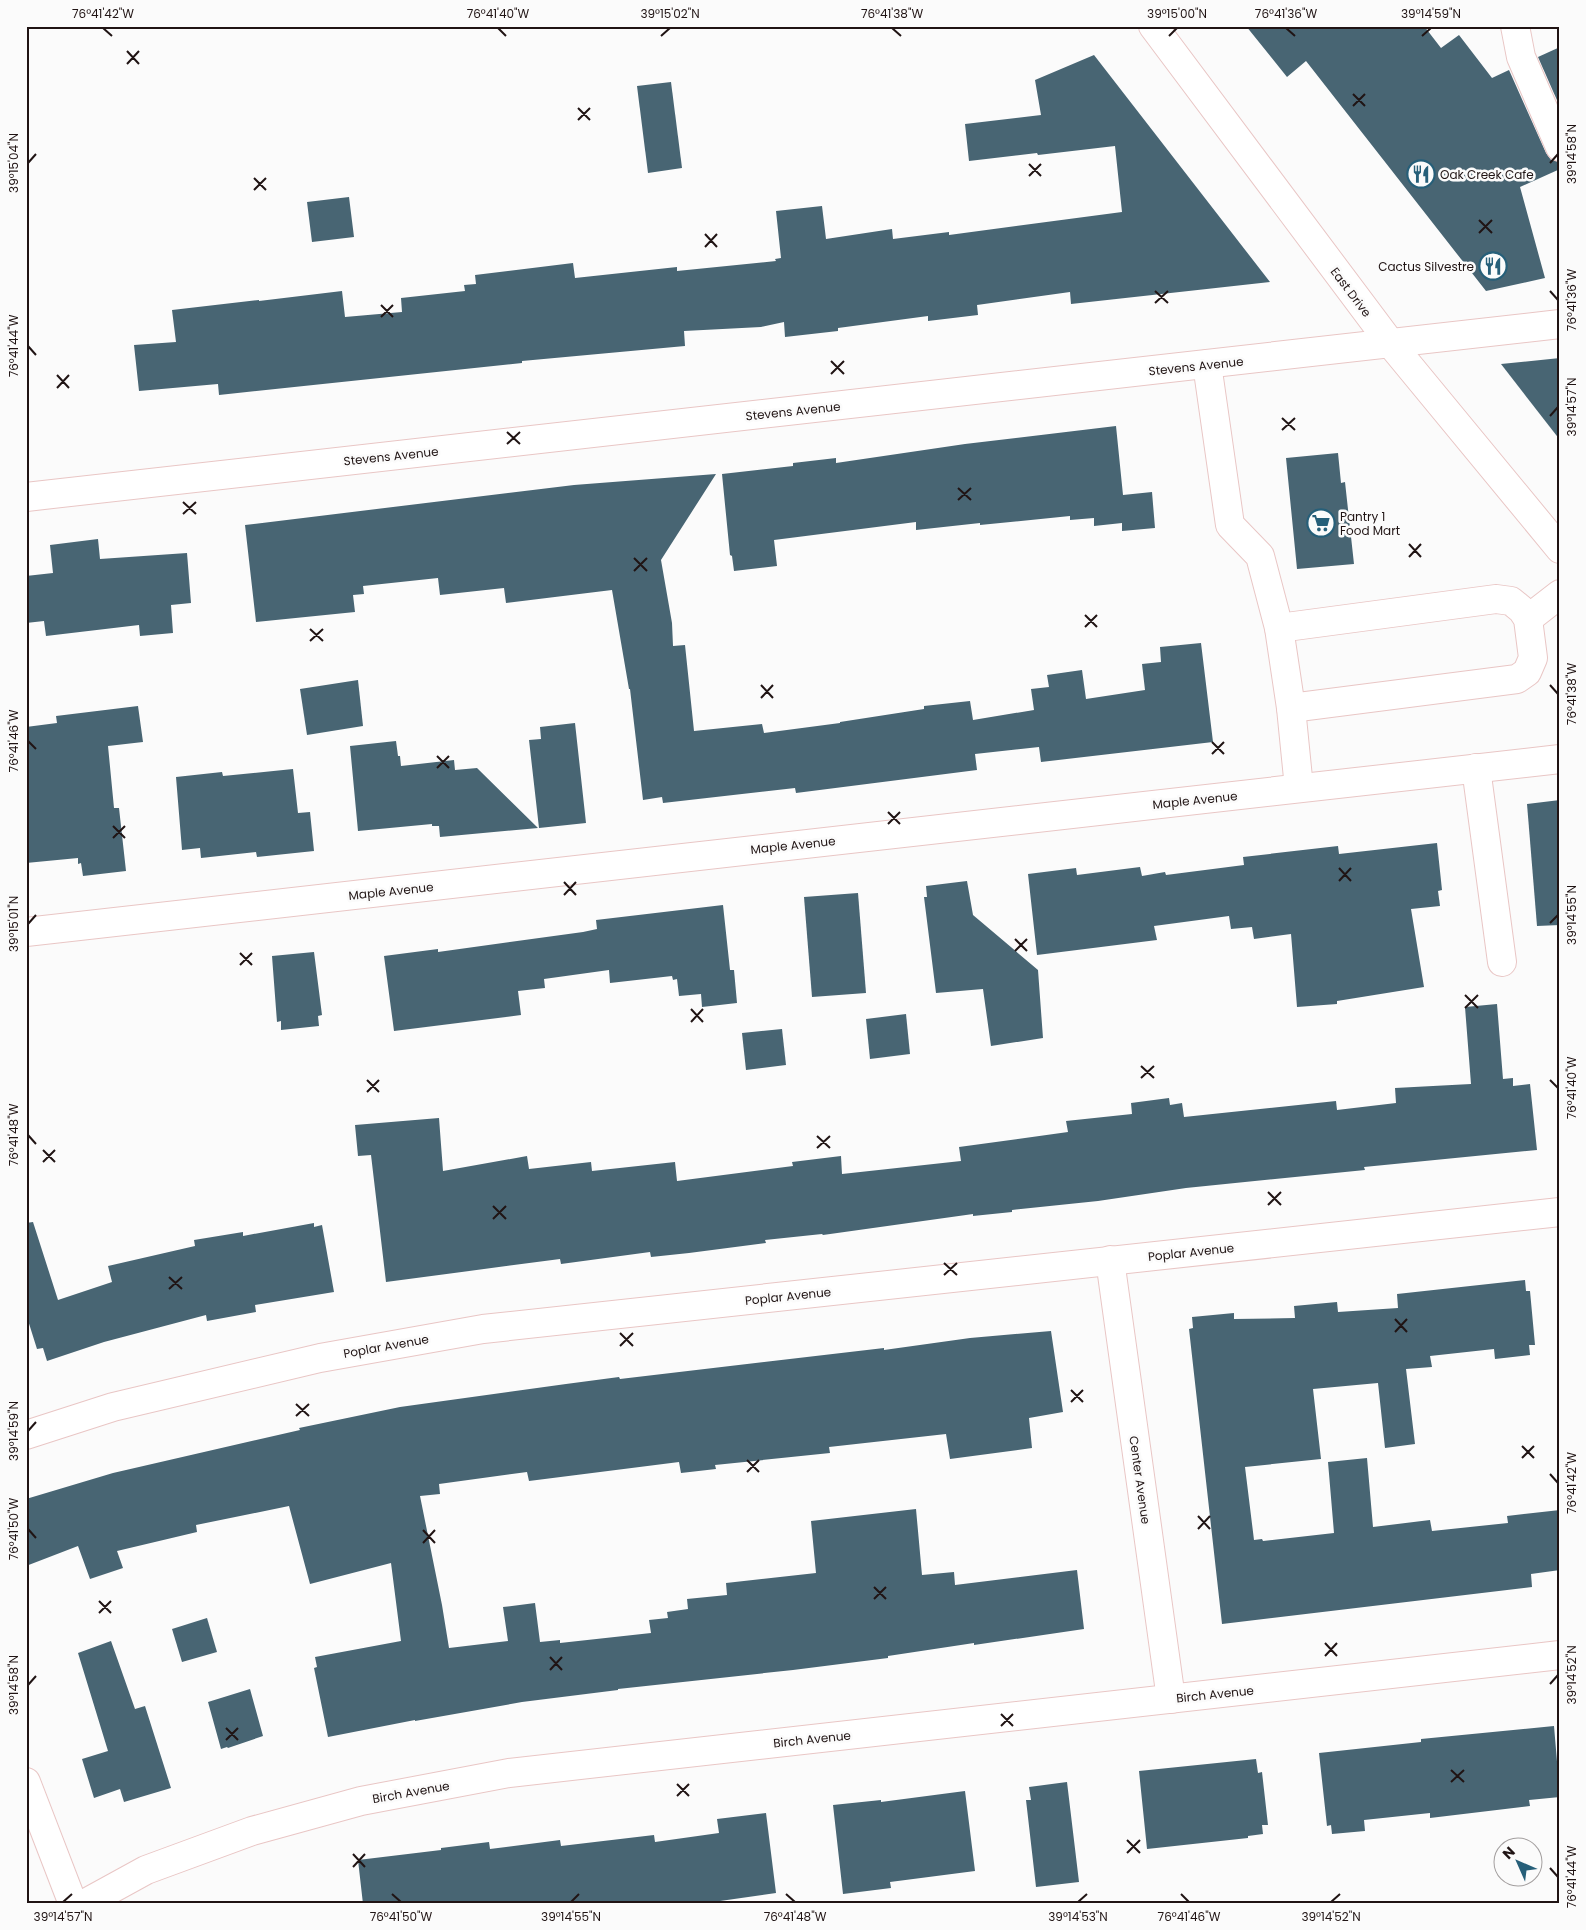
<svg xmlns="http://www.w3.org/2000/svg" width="1586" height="1930" font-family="Poppins,sans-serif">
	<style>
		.building { fill: #486573 }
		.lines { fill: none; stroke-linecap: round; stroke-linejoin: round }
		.minor-casing { stroke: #e9c6c5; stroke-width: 30 }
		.minor { stroke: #fff; stroke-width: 28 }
		.ticks { fill: none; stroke: #201414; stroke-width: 2 }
		.labels { text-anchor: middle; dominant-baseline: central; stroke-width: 5; stroke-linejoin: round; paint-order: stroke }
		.poi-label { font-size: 12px; fill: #201414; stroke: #fbfbfb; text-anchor: start }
		.street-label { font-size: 12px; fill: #201414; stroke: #fbfbfb }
		.neatline { fill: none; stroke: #201414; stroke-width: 2 }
		.ticks-label { font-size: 12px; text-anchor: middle; fill: #201414 }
	</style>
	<rect width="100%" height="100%" fill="#fbfbfb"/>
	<g class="building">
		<path d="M1246,26h178l17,22 18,-13 33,43 17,-8 37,83 5,7 9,2v7l-40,18 25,91 -59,13 -180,-230 -19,16z"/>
		<path d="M1560,47v60l-22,-50z"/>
		<path d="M1094,55l176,227 -199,22 -1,-12 -93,13 1,10 -50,6v-5l-90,12v3l-53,6 -1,-15 -23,5 -77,4 1,15 -163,15v2l-303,32 -1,-11 -79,7 -5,-46 42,-3 -4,-32 87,-10v1l83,-10 3,26 57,-5 -1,-14 64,-7 -1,-6 12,-1 -1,-9 98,-12 2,15 102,-11v4l99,-10 -1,-2 6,-1 -5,-47 46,-5 4,33 66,-10 1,10 56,-7v3l173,-23 -7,-66 -77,9 -1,-2 -68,8 -4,-37 76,-9 -6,-35z"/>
		<path d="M671,82l11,86 -34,5 -11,-87z"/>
		<path d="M349,197l5,40 -42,5 -5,-40z"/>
		<path d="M1560,358v82l-59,-76z"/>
		<path d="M1116,426l7,69 29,-3 3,36 -33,3v-8l-28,3v-8l-24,2v-4l-90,9v-2l-64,7v-8l-142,18 3,26 -43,5 -2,-15 -2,-1 -8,-81 71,-8v-3l43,-5v5l129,-19z"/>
		<path d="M1338,453l3,30 4,-1 9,82 -57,5 -11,-111z"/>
		<path d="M716,474l-55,86 11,63 1,23 12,-1 9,86 68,-7 2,9 76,-10v-1l84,-13v-3l46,-5 3,19 61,-10 -3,-21 18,-2 -2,-12 35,-5 4,29 59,-9 -3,-26 19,-2 -1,-15 41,-4 12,99 -172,20 -2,-15 -64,7 2,16 -181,23 -1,-5 -132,15 -1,-6 -19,3 -13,-111h-1l-17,-99 -106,13 -2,-15 -64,7 -2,-17 -75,8 1,8 -11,1 2,17 -99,10 -11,-97 329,-40z"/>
		<path d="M98,539l2,20 87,-6 4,50 -20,2 2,28 -33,3 -1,-11 -93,11 -2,-15 -18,2v-47l27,-3 -3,-28z"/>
		<path d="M358,680l5,46 -56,9 -7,-46z"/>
		<path d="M138,706l5,36 -35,4 6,62h5l7,63 -43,5 -2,-13 -3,1v-6l-52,5v-136l31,-4 -1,-7z"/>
		<path d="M575,723l11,100 -47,5 -10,-88 12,-1 -1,-12z"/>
		<path d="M396,741l2,15h2l1,10 53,-6 1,10 22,-2 61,60 -98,9 -1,-11h-7v-2l-74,7 -8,-85z"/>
		<path d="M293,769l5,44 12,-1 4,39 -57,6 -1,-5 -55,6 -1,-10 -18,2 -6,-73 46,-5 1,4z"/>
		<path d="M1560,800v125l-23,1 -10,-122z"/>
		<path d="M1437,843l5,47 -4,1 2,15 -29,3 13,78 -87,14v3l-40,3 -6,-73 -37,5 -2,-12 -21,2 -2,-13 -75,10 3,14 -120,15 -9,-81 48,-6 1,7 63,-8 2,9 23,-4 1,3 78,-10 -1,-8 95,-11 1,8z"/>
		<path d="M967,881l6,34 65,55 5,68 -52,8 -8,-57 -47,4 -12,-96h3l-1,-11z"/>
		<path d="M858,893l8,100 -54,4 -8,-100z"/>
		<path d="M723,905l7,65h4l3,33 -35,4 -1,-13 -22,2 -2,-17 -4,1 -1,-4 -62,7 -1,-13 -65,9 1,9 -27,3 3,24 -127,16 -10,-75 54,-7v3l145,-20 14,-3 -1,-9z"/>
		<path d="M314,952l8,63 -4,1 1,10 -38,4v-9l-4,1 -5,-66z"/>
		<path d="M1497,1004l6,75 10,-1v8l17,-2 7,66 -173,17 1,3 -179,18 -88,13 -86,9v2l-39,4v-2l-150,21 -1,-1 -57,6 1,3 -77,10 -38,4 -1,-5 -89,12 -1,-5 -174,23 -15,-127 -13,1 -3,-31 84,-7 4,53 84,-15 2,13 62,-7 1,9 83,-9 2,19 116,-15 -1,-4 49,-6 1,18 119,-13 -2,-14 109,-15 -2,-11 66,-7 -1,-11 38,-5 1,7 12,-2 2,14 152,-16 1,9 59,-7 -1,-15 76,-4 -6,-77z"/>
		<path d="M906,1014l4,40 -40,5 -4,-40z"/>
		<path d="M782,1029l4,36 -40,5 -4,-37z"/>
		<path d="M33,1222l25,78 54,-18 -4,-16 87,-20 -1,-6 49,-8v4l71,-13v4l8,-2 12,67 -79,13 1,7 -49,9 -1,-6 -102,27 -57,19 -4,-13 -6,1 -11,-35v-91z"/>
		<path d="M1525,1280l1,11h4l5,54h-6l1,10 -35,4 -1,-10 -64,7 2,11 -26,2 9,75 -30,4 -7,-65 -65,6 8,70 -76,8 9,73 8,-1 1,2 71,-8 -6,-71 39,-4 6,69 57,-7 2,11 76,-8 -1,-7 53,-6v60l-29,4 1,13 -310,37 -33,-295 4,-1 -1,-11 42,-4v6l61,-1 -1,-12 43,-4 1,10 60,-4 -1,-14z"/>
		<path d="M1051,1331l12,81 -34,6 3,30 -82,11 -4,-25 -117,13 1,6 -115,12 1,4 -35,4 -2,-11 -150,19 -2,-9 -88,12 1,10 -20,2 22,109 7,43 59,-7 -5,-34 32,-4 5,39 20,-2v3l91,-10 -2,-13 19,-2 -1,-6 21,-3 -1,-10 40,-4 -1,-12 90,-10 -5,-52 105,-12 6,66 32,-3 1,13 122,-15 7,59 -110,16v-2l-86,13v2l-95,12 -175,19v1l-96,12 -107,19v-1l-87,17 -14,-69 3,-1 -2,-10 86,-16 -10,-78 -81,21 -21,-78 -93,19 1,7 -80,19 6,17 -33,11 -12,-33 -52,20v-67l87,-26 187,-43 -1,-2 101,-21 166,-23 53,-7 1,2 264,-31v2l86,-12z"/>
		<path d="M207,1618l10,34 -35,10 -10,-33z"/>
		<path d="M111,1641l24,68 10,-3 26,82 -47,14 -4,-13 -26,9 -12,-39 26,-8 -30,-98z"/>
		<path d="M250,1689l13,47 -35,12 -1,-1 -6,2 -13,-47z"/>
		<path d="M1554,1726l6,71 -31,3 1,6 -100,12v-5l-66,7 1,11 -33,3 -1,-9 -4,1 -8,-73 102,-11v-3z"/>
		<path d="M1256,1759l2,14 4,-1 6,53h-6l1,9 -15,2v2l-101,11 -8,-78z"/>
		<path d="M1067,1782l12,100 -43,5 -10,-87h5l-2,-13z"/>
		<path d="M965,1791l10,80 -85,11 1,6 -48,6 -10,-89 48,-5v2z"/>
		<path d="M766,1813l10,80 -77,11h-336l-5,-44 83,-10v-2l48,-6 1,7 70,-9 1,6 93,-11 1,7 64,-9 -2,-14z"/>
	</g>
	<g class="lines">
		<g class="minor-casing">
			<g id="minor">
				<path d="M1153,26l238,318 169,205"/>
				<path d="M1515,26l6,31 39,90"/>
				<path d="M1207,364l23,161 30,31 19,72 12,80 8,80"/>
				<path d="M26,497l1534,-173"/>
				<path d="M1528,619l32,-25"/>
				<path d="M1279,628l217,-29 15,2 11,9 6,9 5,39 -6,14 -10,7 -226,29"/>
				<path d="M1476,768l26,194"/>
				<path d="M26,932l1534,-173"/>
				<path d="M1110,1260l61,439"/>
				<path d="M26,1435l87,-28 207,-49 163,-29 1077,-117"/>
				<path d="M26,1782l47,122"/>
				<path d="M84,1904l62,-34 106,-39 109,-30 148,-28 1051,-118"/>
			</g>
		</g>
		<use href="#minor" class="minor"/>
	</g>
	<path class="ticks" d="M103,28l9,8M498,28l8,8M892,28l9,8M1286,28l9,8M661,36l9,-8M1169,36l8,-8M1422,36l9,-8M127,51l12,13M127,64l12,-13M1353,94l12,12M1353,106l12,-12M578,108l12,12M578,120l12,-12M28,163l8,-9M1550,163l8,-9M1029,164l12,12M1029,176l12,-12M254,178l12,12M254,190l12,-12M1479,220l13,13M1479,233l13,-13M705,234l12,13M705,247l12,-13M1155,291l13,12M1550,291l8,9M1155,303l13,-12M381,305l12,12M381,317l12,-12M28,346l8,9M831,361l13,13M831,374l13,-13M57,375l12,13M57,388l12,-13M1550,416l8,-9M1282,418l13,12M1282,430l13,-12M507,432l13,12M507,444l13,-12M958,488l13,12M958,500l13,-12M183,502l13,12M183,514l13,-12M1409,544l12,13M1409,557l12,-13M634,558l13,13M634,571l13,-13M1085,615l12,12M1085,627l12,-12M310,629l13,12M310,641l13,-12M761,685l12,13M1550,685l8,9M761,698l12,-13M28,741l8,8M1212,742l12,12M1212,754l12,-12M437,756l12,12M437,768l12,-12M888,812l12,12M888,824l12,-12M113,826l12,12M113,838l12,-12M1339,868l12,13M1339,881l12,-13M564,882l12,13M564,895l12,-13M1550,923l8,-8M28,924l8,-9M1015,939l12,12M1015,951l12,-12M240,953l12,12M240,965l12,-12M1465,995l13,13M1465,1008l13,-13M691,1009l12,13M691,1022l12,-13M1141,1066l13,12M1141,1078l13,-12M367,1080l12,12M1550,1080l8,8M367,1092l12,-12M28,1135l8,9M817,1136l13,12M817,1148l13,-12M43,1150l12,12M43,1162l12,-12M1268,1192l13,13M1268,1205l13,-13M493,1206l13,13M493,1219l13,-13M944,1263l13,12M944,1275l13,-12M169,1277l13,12M169,1289l13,-12M1395,1319l12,13M1395,1332l12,-13M620,1333l13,13M620,1346l13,-13M1071,1390l12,12M1071,1402l12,-12M296,1404l13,12M296,1416l13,-12M28,1431l8,-9M1522,1446l12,12M1522,1458l12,-12M747,1460l12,12M747,1472l12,-12M1550,1474l8,9M1198,1516l12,13M28,1529l8,9M1198,1529l12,-13M423,1530l12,13M423,1543l12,-13M874,1587l12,12M874,1599l12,-12M99,1601l12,12M99,1613l12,-12M1325,1643l12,13M1325,1656l12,-13M550,1657l12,13M550,1670l12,-13M1550,1684l8,-9M28,1685l8,-9M1001,1714l12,12M1001,1726l12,-12M226,1728l12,12M226,1740l12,-12M1451,1770l13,12M1451,1782l13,-12M677,1784l12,12M677,1796l12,-12M1127,1840l13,13M1127,1853l13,-13M353,1854l12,13M353,1867l12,-13M1550,1868l8,9M392,1894l9,8M786,1894l9,8M1181,1894l8,8M63,1902l9,-8M571,1902l8,-8M1078,1902l9,-8M1331,1902l9,-8"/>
	<defs>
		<g id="restaurant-ring" transform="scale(1.4375)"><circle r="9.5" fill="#fbfbfb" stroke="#265f79" stroke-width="1.5"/><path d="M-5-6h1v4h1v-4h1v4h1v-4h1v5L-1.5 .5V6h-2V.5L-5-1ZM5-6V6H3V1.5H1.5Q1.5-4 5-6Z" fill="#265f79"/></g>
		<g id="supermarket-ring" transform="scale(1.4375)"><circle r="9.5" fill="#fbfbfb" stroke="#265f79" stroke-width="1.5"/><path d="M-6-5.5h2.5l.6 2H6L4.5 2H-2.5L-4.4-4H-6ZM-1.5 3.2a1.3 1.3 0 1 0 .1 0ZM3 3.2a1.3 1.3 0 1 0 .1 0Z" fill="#265f79"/></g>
	</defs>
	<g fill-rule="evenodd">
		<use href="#restaurant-ring" x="1421" y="174"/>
		<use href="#restaurant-ring" x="1493" y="266"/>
		<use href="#supermarket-ring" x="1321" y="523"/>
	</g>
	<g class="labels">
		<g class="poi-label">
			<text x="1440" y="174">Oak Creek Cafe</text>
			<text x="1474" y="266" text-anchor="end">Cactus Silvestre</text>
			<text x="1340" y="516">Pantry 1<tspan x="1340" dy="14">Food Mart</tspan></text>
		</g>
		<g class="street-label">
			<text transform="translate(1351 292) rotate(53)">East Drive</text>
			<text transform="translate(1196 366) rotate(-6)">Stevens Avenue</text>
			<text transform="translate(793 411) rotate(-6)">Stevens Avenue</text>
			<text transform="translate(391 456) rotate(-6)">Stevens Avenue</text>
			<text transform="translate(1195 800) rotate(-6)">Maple Avenue</text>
			<text transform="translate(793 845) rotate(-6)">Maple Avenue</text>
			<text transform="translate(391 891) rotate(-6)">Maple Avenue</text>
			<text transform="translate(1191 1252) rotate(-6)">Poplar Avenue</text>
			<text transform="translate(788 1296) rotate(-6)">Poplar Avenue</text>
			<text transform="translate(386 1346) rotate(-10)">Poplar Avenue</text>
			<text transform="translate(1140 1480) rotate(82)">Center Avenue</text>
			<text transform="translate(1215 1694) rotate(-6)">Birch Avenue</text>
			<text transform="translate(812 1739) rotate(-6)">Birch Avenue</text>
			<text transform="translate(411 1792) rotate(-10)">Birch Avenue</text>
		</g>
	</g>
	<rect width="1586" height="1930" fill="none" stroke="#fbfbfb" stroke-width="55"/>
	<g transform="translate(1518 1862) rotate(315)"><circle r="24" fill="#fbfbfb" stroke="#a39f9f"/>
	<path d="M0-4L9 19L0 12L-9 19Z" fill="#265f79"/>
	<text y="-8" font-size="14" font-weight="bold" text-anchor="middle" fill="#201414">N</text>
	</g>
	<rect x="28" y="28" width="1530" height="1874" class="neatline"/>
	<g class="ticks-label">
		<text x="103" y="18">76°41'42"W</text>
		<text x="498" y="18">76°41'40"W</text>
		<text x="670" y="18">39°15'02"N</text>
		<text x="892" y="18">76°41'38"W</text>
		<text x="1177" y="18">39°15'00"N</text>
		<text x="1286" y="18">76°41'36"W</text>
		<text x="1431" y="18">39°14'59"N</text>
		<text transform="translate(1572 154) rotate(-90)" y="4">39°14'58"N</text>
		<text transform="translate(14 163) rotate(-90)" y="4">39°15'04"N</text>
		<text transform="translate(1572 300) rotate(-90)" y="4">76°41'36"W</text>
		<text transform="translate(14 346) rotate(-90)" y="4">76°41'44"W</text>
		<text transform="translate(1572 407) rotate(-90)" y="4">39°14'57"N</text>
		<text transform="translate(1572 694) rotate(-90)" y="4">76°41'38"W</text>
		<text transform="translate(14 741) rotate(-90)" y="4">76°41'46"W</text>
		<text transform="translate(1572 915) rotate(-90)" y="4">39°14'55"N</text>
		<text transform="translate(14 924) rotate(-90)" y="4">39°15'01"N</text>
		<text transform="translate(1572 1088) rotate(-90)" y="4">76°41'40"W</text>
		<text transform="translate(14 1135) rotate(-90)" y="4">76°41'48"W</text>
		<text transform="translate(14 1431) rotate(-90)" y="4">39°14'59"N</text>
		<text transform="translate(1572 1483) rotate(-90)" y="4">76°41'42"W</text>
		<text transform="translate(14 1529) rotate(-90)" y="4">76°41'50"W</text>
		<text transform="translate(1572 1675) rotate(-90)" y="4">39°14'52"N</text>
		<text transform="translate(14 1685) rotate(-90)" y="4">39°14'58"N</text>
		<text transform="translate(1572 1877) rotate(-90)" y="4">76°41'44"W</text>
		<text x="63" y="1921">39°14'57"N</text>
		<text x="401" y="1921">76°41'50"W</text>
		<text x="571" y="1921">39°14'55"N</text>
		<text x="795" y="1921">76°41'48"W</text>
		<text x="1078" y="1921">39°14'53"N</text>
		<text x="1189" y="1921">76°41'46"W</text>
		<text x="1331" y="1921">39°14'52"N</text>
	</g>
</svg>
